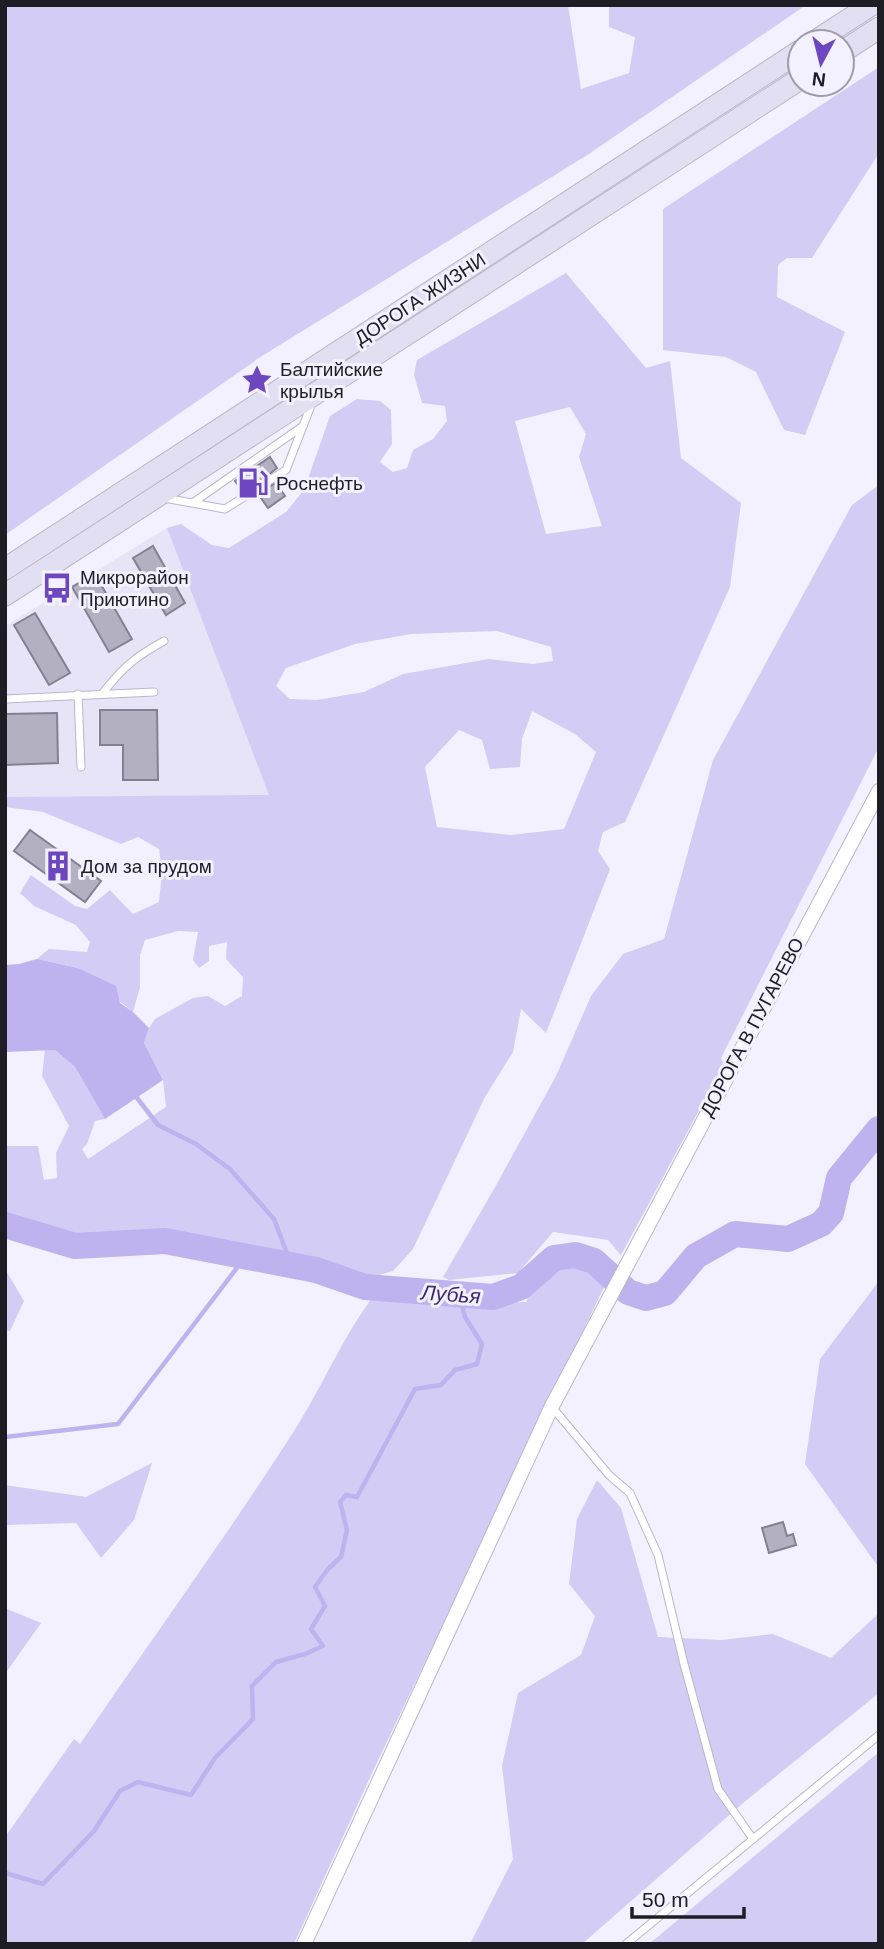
<svg xmlns="http://www.w3.org/2000/svg" width="884" height="1949" font-family="Helvetica,sans-serif">
	<style>
		.built { fill: #e7e4f8 }
		.green { fill: #d3ccf5; fill-rule: evenodd }
		.water { fill: #beb3ee }
		.lines { fill: none; stroke-linecap: round; stroke-linejoin: round }
		.stream { stroke: #beb3ee; stroke-width: 4.5 }
		.river { stroke: #beb3ee; stroke-width: 26 }
		.building { fill: #b3b0c1; stroke: #838191; stroke-width: 2 }
		.service-casing { stroke: #bab7c8; stroke-width: 9 }
		.minor-casing { stroke: #bab7c8; stroke-width: 16 }
		.secondary-casing { stroke: #bab7c8; stroke-width: 23 }
		.service { stroke: #fff; stroke-width: 7 }
		.minor { stroke: #fff; stroke-width: 14 }
		.secondary { stroke: #e3dff2; stroke-width: 21 }
		.labels { text-anchor: middle; dominant-baseline: central; stroke-width: 6; stroke-linejoin: round; paint-order: stroke }
		.street-label { font-size: 19px; fill: #1e1d23; stroke: #f3f1ff }
		.poi-label { font-size: 19px; fill: #1e1d23; stroke: #f3f1ff; text-anchor: start }
		.water-label { font-size: 21px; font-style: italic; fill: #3d2a6e; stroke: #f3f1ff }
	</style>
	<rect width="100%" height="100%" fill="#f3f1ff"/>
	<path class="built" d="M167,528l103,268 -265,1v-171z"/>
	<g class="green">
		<path d="M5,5h563l13,84 48,-16 6,-36 -26,-10v-22h197l-217,149 -327,202 -257,179z"/>
		<path d="M879,67v86l-67,105h-25l-9,7 -1,32 68,35 -40,103 -21,-5 -28,-58 -30,-15 -63,-7v-141z"/>
		<path d="M566,273l80,95 24,-7 11,97 60,45 -11,84 -105,235 -22,10 -5,19 12,18 -64,164 -25,-24 -8,43 -28,45 -72,152 -20,22 -21,6 -124,-31 -80,-14 -87,3 -76,-19v-70h33l6,34 13,-2 -1,-25 13,-27 -27,-50 3,-26h10l20,17 30,52 -10,2 -8,23 -5,5 6,10 78,-52 -3,-27 -19,-37 5,-15 6,-9 38,-21 15,-2 17,10 17,-10 1,-19 -17,-18 1,-17 -18,4v15l-10,7 -6,-8 5,-28 -20,-1 -33,9 -5,15v32l-7,25 -55,-44 -41,-9 12,-10 38,3 3,-10 -14,-17 -42,-19 -14,-13 11,-18 44,31 12,3 23,-19 23,24 26,-12 3,-29 -3,-24 -21,-12 -17,7 -78,-32 -38,-5v-10l264,-2 -102,-267 14,-4 31,21 17,3 57,-36 18,-22 26,-74 27,-17 23,2 11,9 1,34 -12,18 13,10 14,-4 6,-18 20,-11 14,-18 -2,-15 -23,-3 -8,-28 3,-15zM570,407l16,27 -7,23 23,69 -56,8 -31,-113zM497,631l54,16 2,14 -20,3 -44,-5 -86,15 -39,18 -47,8 -27,-1 -14,-13 10,-18 69,-24 56,-10zM532,711l43,23 21,18 -32,77 -53,6 -74,-8 -12,-60 34,-37 23,10 8,29 30,-2 2,-28z"/>
		<path d="M879,485v262l-158,311 3,6 -103,191 -13,-15 -55,-8 -35,41 -69,7 -6,-3 51,-88 62,-113 35,-80 32,-42 41,-15 49,-179 139,-255z"/>
		<path d="M561,1262l25,2 18,23 -231,484 -79,173h-289v-107l69,-98 6,5c71,-104 146,-207 214,-313 29,-45 49,-96 82,-138 50,7 99,10 150,9l14,-25 9,-3z"/>
		<path d="M5,1269l19,32 -14,30 -5,-1z"/>
		<path d="M879,1281v287l-74,-104 15,-105z"/>
		<path d="M152,1463l-18,57 -33,38 -25,-35 -71,2v-40l81,12z"/>
		<path d="M597,1480l24,28 37,129 64,3 51,-6 58,24 48,-45v80l-136,110 -161,141h-112l43,-85 -11,-93 16,-73 63,-38 14,-39 -26,-32 8,-65z"/>
		<path d="M5,1608l36,15 -36,51z"/>
		<path d="M879,1752v192h-230z"/>
	</g>
	<path class="water" d="M37,959l41,9 38,18 4,17 13,9 16,16 -5,15 19,37 -58,39 -30,-52 -20,-17 -50,2v-87l14,-1z"/>
	<g class="lines">
		<g class="stream">
			<path d="M134,1094l24,31 38,19 34,25 44,50 17,45"/>
			<path d="M5,1437l113,-13 128,-168"/>
			<path d="M5,1873l38,11 51,-53 26,-40 18,-9 53,13 24,-37 38,-39 -1,-33 24,-24 29,-8 18,-8 -12,-17 14,-23 -10,-19 13,-18 13,-12 6,-27 -7,-28 6,-7 11,2 58,-108 26,-4 14,-15 22,-6 5,-20 -17,-27 -6,-24"/>
		</g>
		<path class="river" d="M5,1225l70,21 90,-5 151,29 49,17 128,10 28,-10 33,-29 21,-3 19,6 34,31 18,6 19,-5 31,-37 39,-22 53,5 33,-15 10,-11 8,-35 40,-49"/>
	</g>
	<g class="building">
		<path d="M270,457l7,11 -16,13 -19,10 -7,-10z"/>
		<path d="M276,483l9,13 -17,12 -9,-13 7,-7z"/>
		<path d="M153,546l32,57 -19,12 -33,-57z"/>
		<path d="M95,574l37,65 -23,13 -37,-65z"/>
		<path d="M35,613l35,60 -21,12 -35,-60z"/>
		<path d="M100,710h57l1,70h-35v-35h-23z"/>
		<path d="M57,713l1,50 -53,2v-51z"/>
		<path d="M30,830l71,51 -16,21 -71,-51z"/>
		<path d="M783,1522l4,14 6,-2 3,11 -27,8 -7,-25z"/>
	</g>
	<g class="lines">
		<g class="service-casing">
			<g id="service">
				<path d="M267,482l19,-12 26,-67"/>
				<path d="M164,498l61,11 35,-22"/>
				<path d="M194,502l109,-76"/>
				<path d="M78,694l3,73"/>
				<path d="M102,694c21,-27 33,-37 62,-53"/>
				<path d="M5,699l149,-7"/>
				<path d="M552,1407l57,68 21,18 28,62 26,109 34,125 35,50"/>
				<path d="M626,1944l253,-209"/>
			</g>
		</g>
		<g class="minor-casing">
			<path id="minor" d="M304,1944l248,-538 327,-615"/>
		</g>
		<g class="secondary-casing">
			<g id="secondary">
				<path d="M814,42l57,-37"/>
				<path d="M842,52l37,-24"/>
				<path d="M5,569l795,-518"/>
				<path d="M5,595l795,-516"/>
			</g>
		</g>
		<use href="#service" class="service"/>
		<use href="#minor" class="minor"/>
		<use href="#secondary" class="secondary"/>
	</g>
	<defs>
		<g id="sight-bare" transform="scale(2.415)"><path d="M0-6L1.8-2.2L6-1.7L2.9 1.2L3.7 5.4L0 3.3L-3.7 5.4L-2.9 1.2L-6-1.7L-1.8-2.2Z" fill="#6c47c0" stroke="#f3f1ff" stroke-width="2.5" paint-order="stroke"/></g>
		<g id="fuel-bare" transform="scale(2.415)"><path d="M-5.5-6h7V0h2V4h1.3V-2.5L3-4.5l.8-.8L6-3V5H2.5V1h-1V6h-7ZM-4.2-4.7v3.2H.2V-4.7Z" fill="#6c47c0" stroke="#f3f1ff" stroke-width="2.5" paint-order="stroke"/></g>
		<g id="bus-bare" transform="scale(2.415)"><path d="M-5-6H5V4H4V6H2V4H-2V6H-4V4H-5ZM-3.5-4V0h7V-4ZM-3.5 1.2v1.5H-2V1.2ZM2 1.2v1.5H3.5V1.2Z" fill="#6c47c0" stroke="#f3f1ff" stroke-width="2.5" paint-order="stroke"/></g>
		<g id="building-bare" transform="scale(2.415)"><path d="M-4-6H4V6H1V3H-1V6H-4ZM-2.5-4.3h1.7v1.8h-1.7ZM.8-4.3h1.7v1.8H.8ZM-2.5-1h1.7V.8h-1.7ZM.8-1h1.7V.8H.8Z" fill="#6c47c0" stroke="#f3f1ff" stroke-width="2.5" paint-order="stroke"/></g>
	</defs>
	<g fill-rule="evenodd">
		<use href="#sight-bare" x="257" y="380"/>
		<use href="#fuel-bare" x="253" y="483"/>
		<use href="#bus-bare" x="57" y="588"/>
		<use href="#building-bare" x="58" y="866"/>
	</g>
	<g class="labels">
		<g class="street-label">
			<text transform="translate(420 299) rotate(-33)">ДОРОГА ЖИЗНИ</text>
			<text transform="translate(752 1027) rotate(-62)">ДОРОГА В ПУГАРЕВО</text>
		</g>
		<g class="poi-label">
			<text x="280" y="369">Балтийские<tspan x="280" dy="22">крылья</tspan></text>
			<text x="276" y="483">Роснефть</text>
			<text x="80" y="577">Микрорайон<tspan x="80" dy="22">Приютино</tspan></text>
			<text x="81" y="866">Дом за прудом</text>
		</g>
		<g class="water-label">
			<text transform="translate(451 1294) rotate(4)">Лубья</text>
		</g>
	</g>
	<rect width="884" height="1949" fill="none" stroke="#1e1d23" stroke-width="14"/>
	<g transform="translate(821 63) rotate(187)"><circle r="33" fill="#f3f1ff" stroke="#9e9ca7" stroke-width="2"/>
	<path d="M0-5L12 26L0 18L-12 26Z" fill="#6c47c0"/>
	<text y="-10" font-size="19" font-weight="bold" text-anchor="middle" fill="#1e1d23">N</text>
	</g>
	<path d="M632 1907v10h112v-10" fill="none" stroke="#1e1d23" stroke-width="3.5"/>
	<text x="642" y="1907" font-size="21" fill="#1e1d23" stroke="#f3f1ff" stroke-width="5" paint-order="stroke">50 m</text>
</svg>
